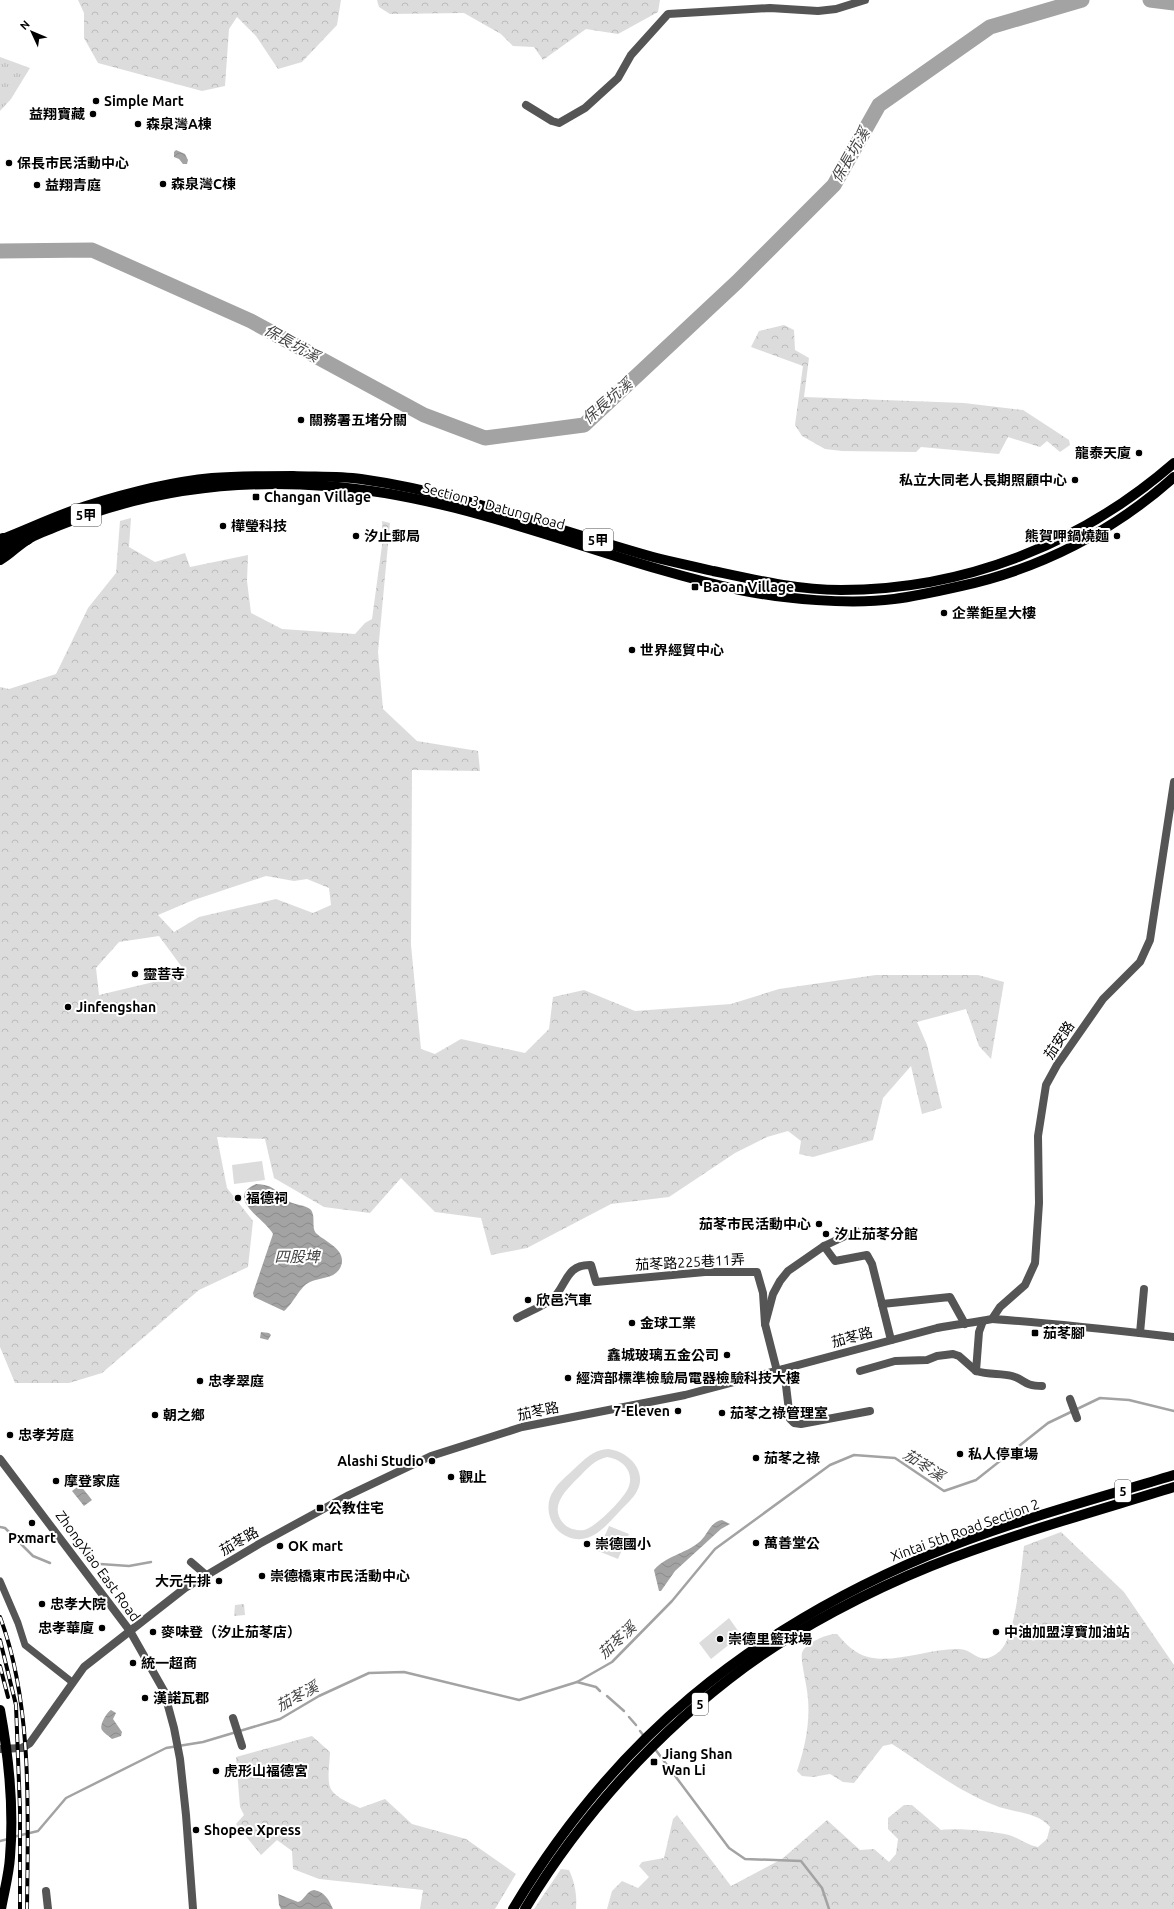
<svg xmlns="http://www.w3.org/2000/svg" width="1174" height="1909" font-family="Ubuntu,'Noto Sans TC',sans-serif">
	<style>
		.grass { fill: url(#grass-tufts) }
		.forest { fill: url(#forest-crowns); fill-rule: evenodd }
		.pitch { fill: #dcdcdc; fill-rule: evenodd }
		.water { fill: url(#water-waves) }
		.lines { fill: none; stroke-linecap: round; stroke-linejoin: round }
		.stream { stroke: #a3a3a3; stroke-width: 2.5 }
		.river { stroke: #a3a3a3; stroke-width: 15 }
		.pedestrian { stroke: #555; stroke-width: 7 }
		.minor { stroke: #555; stroke-width: 8 }
		.tertiary { stroke: #555; stroke-width: 8 }
		.primary { stroke: #000; stroke-width: 10 }
		.motorway { stroke: #000; stroke-width: 12 }
		.rail-casing { stroke: #000; stroke-width: 4 }
		.rail { stroke: #fff; stroke-width: 2.5; stroke-dasharray: 8; stroke-linecap: butt }
		.poi-dot { fill: #000; stroke: #fff; stroke-width: 1.5 }
		.labels { text-anchor: middle; dominant-baseline: central; stroke-width: 4; stroke-linejoin: round; paint-order: stroke }
		.shield { fill: #fff; stroke: #4c4c4c; stroke-width: 1 }
		.shield-label { font-size: 13px; font-weight: bold; fill: #000 }
		.poi-label { font-size: 14px; font-weight: bold; fill: #000; stroke: #fff; text-anchor: start }
		.street-label { font-size: 14px; fill: #000; stroke: #fff }
		.water-label { font-size: 15px; font-style: italic; fill: #444; stroke: #fff }
	</style>
	<defs>
		<pattern id="grass-tufts" width="24" height="20" patternUnits="userSpaceOnUse"><rect width="24" height="20" fill="#dcdcdc"/><path d="M3 7l-1-3M5 7V3M7 7l1-3M15 17l-1-3M17 17v-4M19 17l1-3" fill="none" stroke="#bbb"/></pattern>
		<pattern id="forest-crowns" width="20" height="18" patternUnits="userSpaceOnUse"><rect width="20" height="18" fill="#dcdcdc"/><path d="M2 6a3 3 0 1 1 6 0M12 15a3 3 0 1 1 6 0" fill="none" stroke="#bbb"/></pattern>
		<pattern id="water-waves" width="16" height="10" patternUnits="userSpaceOnUse"><rect width="16" height="10" fill="#a3a3a3"/><path d="M0 5q4-4 8 0t8 0" fill="none" stroke="#8b8b8b"/></pattern>
	</defs>
	<rect width="100%" height="100%" fill="#fff"/>
	<g class="grass">
		<path d="M0,57l30,11 -19,31 -11,12z"/>
		<path d="M244,1604l1,11 -11,1 1,-11z"/>
	</g>
	<g class="forest">
		<path d="M78,0h263l-4,25 -35,37 -24,7 -22,-33 -19,-19 -8,12 -4,57 -23,5 -104,-28 -14,-25v-25z"/>
		<path d="M377,0h283l-2,12 -40,22 -32,-5 -43,31 -9,-13 -21,-1 -12,-12 -37,-21 -74,1 -11,-7z"/>
		<path d="M784,325l10,5 1,20 14,8 -5,39 160,6 59,7 46,30 1,5 -10,7 -13,-11 -7,6 -32,-10 -9,17 -78,-7 -5,5 -74,-1 -17,-2 -23,-13 -7,-11 8,-59 -52,-19 8,-16z"/>
		<path d="M131,518l-2,29 26,15 30,-9 5,14 58,-12 -1,26 4,32 31,16 73,5 10,-11 7,-4 11,-81 -1,-17 8,2 -12,129 5,57 34,32 61,10 2,20 -68,-1 -1,175 10,104 14,5 26,-15 64,14 24,-24 4,-32 31,-7 51,21 96,-7 48,-15 97,-14h102l26,7 -13,77 -12,-13 -13,-37 -49,13 10,23 15,63 -20,6 -11,-48 -28,32 -10,42 -60,17 -14,-3 2,-13 -13,-10 -21,6 -32,16 -66,44 -58,7 -84,44 -36,7 -10,-37 -46,-6 -34,-34 -31,35 -46,-6 -50,-29 -9,-39 -48,-2 10,51 26,33 -5,46 -49,23 -97,83 -33,10h-54l-15,-36v-660l9,2 47,-15 32,-66 28,-35 4,-52zM266,876l28,5 13,-2 22,9 2,17 -18,8 -37,-14 -77,18 -25,15 -16,-17 33,-14zM159,936l28,38 -88,21 -3,-27 23,-26z"/>
		<path d="M1061,1532l63,60 50,73v244h-567l5,-18 10,-10 16,7 11,-11 -10,-11 3,-4 22,-4 9,-39 4,-4 54,71 51,-27 45,-39 33,30 14,-1 15,13 7,-8 2,-15 -10,-10v-11l16,-13h8l29,25c19,-2 49,1 68,5 10,3 18,10 29,12l9,-8 3,-12c-13,-16 -38,-14 -56,-22 -38,-15 -68,-39 -102,-61l-9,2 -29,37 -11,-1 -13,-8 -17,3 -11,-1 -5,-5c8,-23 13,-48 11,-72 0,-10 -8,-39 -6,-46 3,-10 26,-20 35,-19 9,10 18,20 31,23 25,7 64,-9 91,-8 16,0 20,20 41,2 16,-14 21,-82 24,-105z"/>
		<path d="M312,1736l18,16c-2,38 -7,39 30,56l25,-9 27,25 54,15 50,35 -21,35h-75l3,-19 -104,-11 -26,-10 -1,-18 -15,-11 -16,15 -25,-31 8,-9 -4,-8 -4,-50z"/>
		<path d="M561,1869l8,1c6,13 8,25 7,39h-42z"/>
	</g>
	<g class="pitch">
		<path d="M262,1161l3,19 -31,4 -2,-19z"/>
		<path d="M608,1449c20,2 40,22 29,42 -4,8 -12,14 -18,21 -14,15 -30,35 -53,24 -17,-8 -23,-31 -12,-46 5,-8 13,-14 19,-20 11,-10 19,-20 35,-21zM607,1457c15,2 27,14 22,29 -3,11 -34,42 -45,44 -7,1 -15,-1 -20,-6 -16,-17 2,-34 14,-46 9,-9 16,-18 29,-21z"/>
		<path d="M609,1526l20,8 -11,25 -20,-8z"/>
		<path d="M729,1618l12,17 -30,24 -12,-16z"/>
	</g>
	<g class="water">
		<path d="M176,150l9,4 3,6 -1,4h-4l-4,-5 -5,-2v-5z"/>
		<path d="M256,1184c21,1 19,9 34,18 6,3 15,3 20,7 7,7 0,19 7,25 9,8 30,16 24,32 -5,13 -20,11 -31,16 -10,4 -16,21 -26,29l-30,-14 -1,-4 20,-59c-8,-15 -49,-36 -17,-50z"/>
		<path d="M261,1332l8,1 2,2 -3,5 -8,-2z"/>
		<path d="M80,1485l12,15 -8,6 -12,-15z"/>
		<path d="M722,1520l8,4 -9,5 -46,42 -14,20h-2l-5,-21c12,-14 30,-16 44,-27 10,-7 11,-21 24,-23z"/>
		<path d="M111,1710l5,3 -3,6 9,13 -1,4 -9,3c-2,-2 -8,-6 -10,-9 -3,-5 5,-18 9,-20z"/>
		<path d="M314,1890c11,2 15,10 19,19h-52l-2,-4 -1,-11 20,8c7,-2 8,-11 16,-12z"/>
	</g>
	<g class="lines">
		<g class="stream">
			<path d="M0,1527l5,1 28,28 17,7"/>
			<path d="M100,1564l29,2 22,-4"/>
			<path d="M577,1682l19,5 4,4"/>
			<path d="M607,1696l17,15"/>
			<path d="M629,1717l7,8"/>
			<path d="M640,1731l4,5"/>
			<path d="M655,1749l74,99 16,11 56,2 21,27 7,21"/>
			<path d="M13,1837l25,-6 28,-33 100,-50 37,-6 77,-23 39,-23 50,-23 35,-1 115,28 58,-18 35,-20 60,-61 43,-52 115,-84 24,-10 41,3 49,33 32,-11 72,-57 52,-25 29,2 45,11"/>
			<path d="M0,1841l8,-2"/>
		</g>
		<g class="river">
			<path d="M1150,0l24,3"/>
			<path d="M0,251l92,-1 159,71 173,94 61,23 99,-13 153,-143 97,-97 45,-80 111,-78 92,-27"/>
		</g>
		<path class="pedestrian" d="M0,1581l18,42 7,22 47,37"/>
		<g class="minor">
			<path d="M526,105l26,16 7,2 26,-15 33,-30 13,-23 37,-41 102,-6 48,3 18,-2 29,-9"/>
			<path d="M824,1246l11,15 32,-6 5,9 19,76"/>
			<path d="M882,1304l68,-7 15,27"/>
			<path d="M517,1318c11,-6 24,-11 34,-18 16,-12 13,-36 40,-35l5,17 109,-10h52l6,21 2,31"/>
			<path d="M992,1319c61,4 121,11 182,18"/>
			<path d="M983,1321l-4,11 -3,39c13,4 25,2 36,5 14,4 11,10 30,10"/>
			<path d="M1140,1333l4,-44"/>
			<path d="M784,1369l6,50 4,4 7,1 69,-13"/>
			<path d="M777,1371l-12,-47 8,-30 7,-13 8,-10 36,-25 32,-15"/>
			<path d="M860,1371l35,-10 32,-1 10,-4 16,-2 6,2 17,15"/>
			<path d="M1070,1399l7,19"/>
			<path d="M0,1459l130,172 34,60 10,37 6,31 6,56 7,94"/>
			<path d="M191,1562l15,13"/>
			<path d="M233,1718l9,28"/>
			<path d="M46,1891l2,18"/>
		</g>
		<path class="tertiary" d="M0,1749l22,-1 8,-5 54,-76 101,-79 74,-44 90,-49 82,-39 91,-29 163,-32 252,-67c18,-4 36,-5 55,-9l8,-12 25,-22 10,-22 4,-60 -1,-67 8,-51 11,-20 46,-66 37,-37 10,-22 24,-158"/>
		<g class="primary">
			<path d="M0,540c29,-11 57,-25 86,-34 41,-13 84,-24 126,-28 27,-2 54,-2 81,-2 22,1 45,0 68,3 100,14 195,51 292,78 19,5 40,9 60,14 42,9 85,19 128,19 123,0 240,-46 333,-127"/>
			<path d="M0,560c11,-6 19,-16 30,-22 9,-5 19,-8 28,-12 85,-35 177,-47 268,-40 143,10 274,74 414,104 43,9 110,15 154,9 23,-3 45,-8 67,-13 79,-17 153,-55 213,-109"/>
			<path d="M0,1710c9,48 14,98 10,147 -1,17 -6,35 -9,52"/>
			<path d="M513,1909c101,-169 235,-278 416,-354 79,-33 163,-55 245,-80"/>
			<path d="M525,1909c56,-93 132,-177 220,-242 53,-39 124,-76 186,-101 79,-31 162,-54 243,-79"/>
		</g>
		<g class="motorway">
			<path d="M0,541l3,-2"/>
			<path d="M0,551l27,-12"/>
		</g>
		<g class="rail-casing">
			<g id="rail">
				<path d="M0,1617c33,87 28,199 27,292"/>
				<path d="M0,1640l16,65 4,105v99"/>
				<path d="M0,1666l8,31"/>
			</g>
		</g>
		<use href="#rail" class="rail"/>
	</g>
	<g class="poi-dot">
		<circle cx="96" cy="101" r="4"/>
		<circle cx="93" cy="114" r="4"/>
		<circle cx="138" cy="124" r="4"/>
		<circle cx="9" cy="163" r="4"/>
		<circle cx="163" cy="184" r="4"/>
		<circle cx="37" cy="185" r="4"/>
		<circle cx="301" cy="420" r="4"/>
		<circle cx="1139" cy="453" r="4"/>
		<circle cx="1075" cy="480" r="4"/>
		<rect x="252" y="493" width="8" height="8" rx="2"/>
		<circle cx="223" cy="526" r="4"/>
		<circle cx="356" cy="536" r="4"/>
		<circle cx="1117" cy="536" r="4"/>
		<rect x="691" y="583" width="8" height="8" rx="2"/>
		<circle cx="944" cy="613" r="4"/>
		<circle cx="632" cy="650" r="4"/>
		<circle cx="135" cy="974" r="4"/>
		<circle cx="68" cy="1007" r="4"/>
		<circle cx="238" cy="1198" r="4"/>
		<circle cx="819" cy="1224" r="4"/>
		<circle cx="826" cy="1234" r="4"/>
		<circle cx="528" cy="1300" r="4"/>
		<circle cx="632" cy="1323" r="4"/>
		<rect x="1031" y="1329" width="8" height="8" rx="2"/>
		<circle cx="727" cy="1355" r="4"/>
		<circle cx="568" cy="1378" r="4"/>
		<circle cx="200" cy="1381" r="4"/>
		<circle cx="678" cy="1411" r="4"/>
		<circle cx="722" cy="1413" r="4"/>
		<circle cx="155" cy="1415" r="4"/>
		<circle cx="10" cy="1435" r="4"/>
		<circle cx="960" cy="1454" r="4"/>
		<circle cx="756" cy="1458" r="4"/>
		<circle cx="432" cy="1461" r="4"/>
		<circle cx="451" cy="1477" r="4"/>
		<circle cx="56" cy="1481" r="4"/>
		<rect x="316" y="1504" width="8" height="8" rx="2"/>
		<circle cx="32" cy="1523" r="4"/>
		<circle cx="756" cy="1543" r="4"/>
		<circle cx="587" cy="1544" r="4"/>
		<circle cx="280" cy="1546" r="4"/>
		<circle cx="262" cy="1576" r="4"/>
		<circle cx="219" cy="1581" r="4"/>
		<circle cx="42" cy="1604" r="4"/>
		<circle cx="102" cy="1628" r="4"/>
		<circle cx="153" cy="1632" r="4"/>
		<circle cx="996" cy="1632" r="4"/>
		<circle cx="720" cy="1639" r="4"/>
		<circle cx="133" cy="1663" r="4"/>
		<circle cx="145" cy="1698" r="4"/>
		<rect x="650" y="1758" width="8" height="8" rx="2"/>
		<circle cx="216" cy="1771" r="4"/>
		<circle cx="196" cy="1830" r="4"/>
	</g>
	<g class="labels">
		<g class="shield">
			<rect x="71" y="504" width="30" height="22" rx="3"/>
			<rect x="583" y="529" width="30" height="22" rx="3"/>
			<rect x="1115" y="1480" width="16" height="22" rx="3"/>
			<rect x="692" y="1693" width="16" height="22" rx="3"/>
		</g>
		<g class="shield-label">
			<text x="86" y="515">5甲</text>
			<text x="598" y="540">5甲</text>
			<text x="1123" y="1491">5</text>
			<text x="700" y="1704">5</text>
		</g>
		<g class="poi-label">
			<text x="104" y="101">Simple Mart</text>
			<text x="85" y="114" text-anchor="end">益翔寶藏</text>
			<text x="146" y="124">森泉灣A棟</text>
			<text x="17" y="163">保長市民活動中心</text>
			<text x="171" y="184">森泉灣C棟</text>
			<text x="45" y="185">益翔青庭</text>
			<text x="309" y="420">關務署五堵分關</text>
			<text x="1131" y="453" text-anchor="end">龍泰天廈</text>
			<text x="1067" y="480" text-anchor="end">私立大同老人長期照顧中心</text>
			<text x="264" y="497">Changan Village</text>
			<text x="231" y="526">樺瑩科技</text>
			<text x="364" y="536">汐止郵局</text>
			<text x="1109" y="536" text-anchor="end">熊賀呷鍋燒麵</text>
			<text x="703" y="587">Baoan Village</text>
			<text x="952" y="613">企業鉅星大樓</text>
			<text x="640" y="650">世界經貿中心</text>
			<text x="143" y="974">靈菩寺</text>
			<text x="76" y="1007">Jinfengshan</text>
			<text x="246" y="1198">福德祠</text>
			<text x="811" y="1224" text-anchor="end">茄苳市民活動中心</text>
			<text x="834" y="1234">汐止茄苳分館</text>
			<text x="536" y="1300">欣邑汽車</text>
			<text x="640" y="1323">金球工業</text>
			<text x="1043" y="1333">茄苳腳</text>
			<text x="719" y="1355" text-anchor="end">鑫城玻璃五金公司</text>
			<text x="576" y="1378">經濟部標準檢驗局電器檢驗科技大樓</text>
			<text x="208" y="1381">忠孝翠庭</text>
			<text x="670" y="1411" text-anchor="end">7-Eleven</text>
			<text x="730" y="1413">茄苳之祿管理室</text>
			<text x="163" y="1415">朝之鄉</text>
			<text x="18" y="1435">忠孝芳庭</text>
			<text x="968" y="1454">私人停車場</text>
			<text x="764" y="1458">茄苳之祿</text>
			<text x="424" y="1461" text-anchor="end">Alashi Studio</text>
			<text x="459" y="1477">觀止</text>
			<text x="64" y="1481">摩登家庭</text>
			<text x="328" y="1508">公教住宅</text>
			<text x="32" y="1538" text-anchor="middle">Pxmart</text>
			<text x="764" y="1543">萬善堂公</text>
			<text x="595" y="1544">崇德國小</text>
			<text x="288" y="1546">OK mart</text>
			<text x="270" y="1576">崇德橋東市民活動中心</text>
			<text x="211" y="1581" text-anchor="end">大元牛排</text>
			<text x="50" y="1604">忠孝大院</text>
			<text x="94" y="1628" text-anchor="end">忠孝華廈</text>
			<text x="161" y="1632">麥味登（汐止茄苳店）</text>
			<text x="1004" y="1632">中油加盟淳寶加油站</text>
			<text x="728" y="1639">崇德里籃球場</text>
			<text x="141" y="1663">統一超商</text>
			<text x="153" y="1698">漢諾瓦郡</text>
			<text x="662" y="1754">Jiang Shan<tspan x="662" dy="16">Wan Li</tspan></text>
			<text x="224" y="1771">虎形山福德宮</text>
			<text x="204" y="1830">Shopee Xpress</text>
		</g>
		<g class="street-label">
			<text transform="translate(494 506) rotate(15)">Section 3, Datung Road</text>
			<text transform="translate(1059 1040) rotate(-56)">茄安路</text>
			<text transform="translate(690 1262) rotate(-3)">茄苳路225巷11弄</text>
			<text transform="translate(852 1337) rotate(-15)">茄苳路</text>
			<text transform="translate(538 1411) rotate(-12)">茄苳路</text>
			<text transform="translate(965 1530) rotate(-20)">Xintai 5th Road Section 2</text>
			<text transform="translate(239 1541) rotate(-30)">茄苳路</text>
			<text transform="translate(98 1566) rotate(54)">ZhongXiao East Road</text>
		</g>
		<g class="water-label">
			<text transform="translate(850 155) rotate(-60)">保長坑溪</text>
			<text transform="translate(292 343) rotate(29)">保長坑溪</text>
			<text transform="translate(607 401) rotate(-41)">保長坑溪</text>
			<text x="297" y="1256">四股埤</text>
			<text transform="translate(924 1465) rotate(33)">茄苳溪</text>
			<text transform="translate(617 1640) rotate(-43)">茄苳溪</text>
			<text transform="translate(297 1696) rotate(-28)">茄苳溪</text>
		</g>
	</g>
	<g transform="translate(32 32) rotate(314)" stroke="#ffffff" stroke-width="3" paint-order="stroke">
	<path d="M0-3L7 15L0 10L-7 15Z" fill="#000000"/>
	<text y="-6" font-size="11" font-weight="bold" text-anchor="middle" fill="#000000">N</text>
	</g>
</svg>
